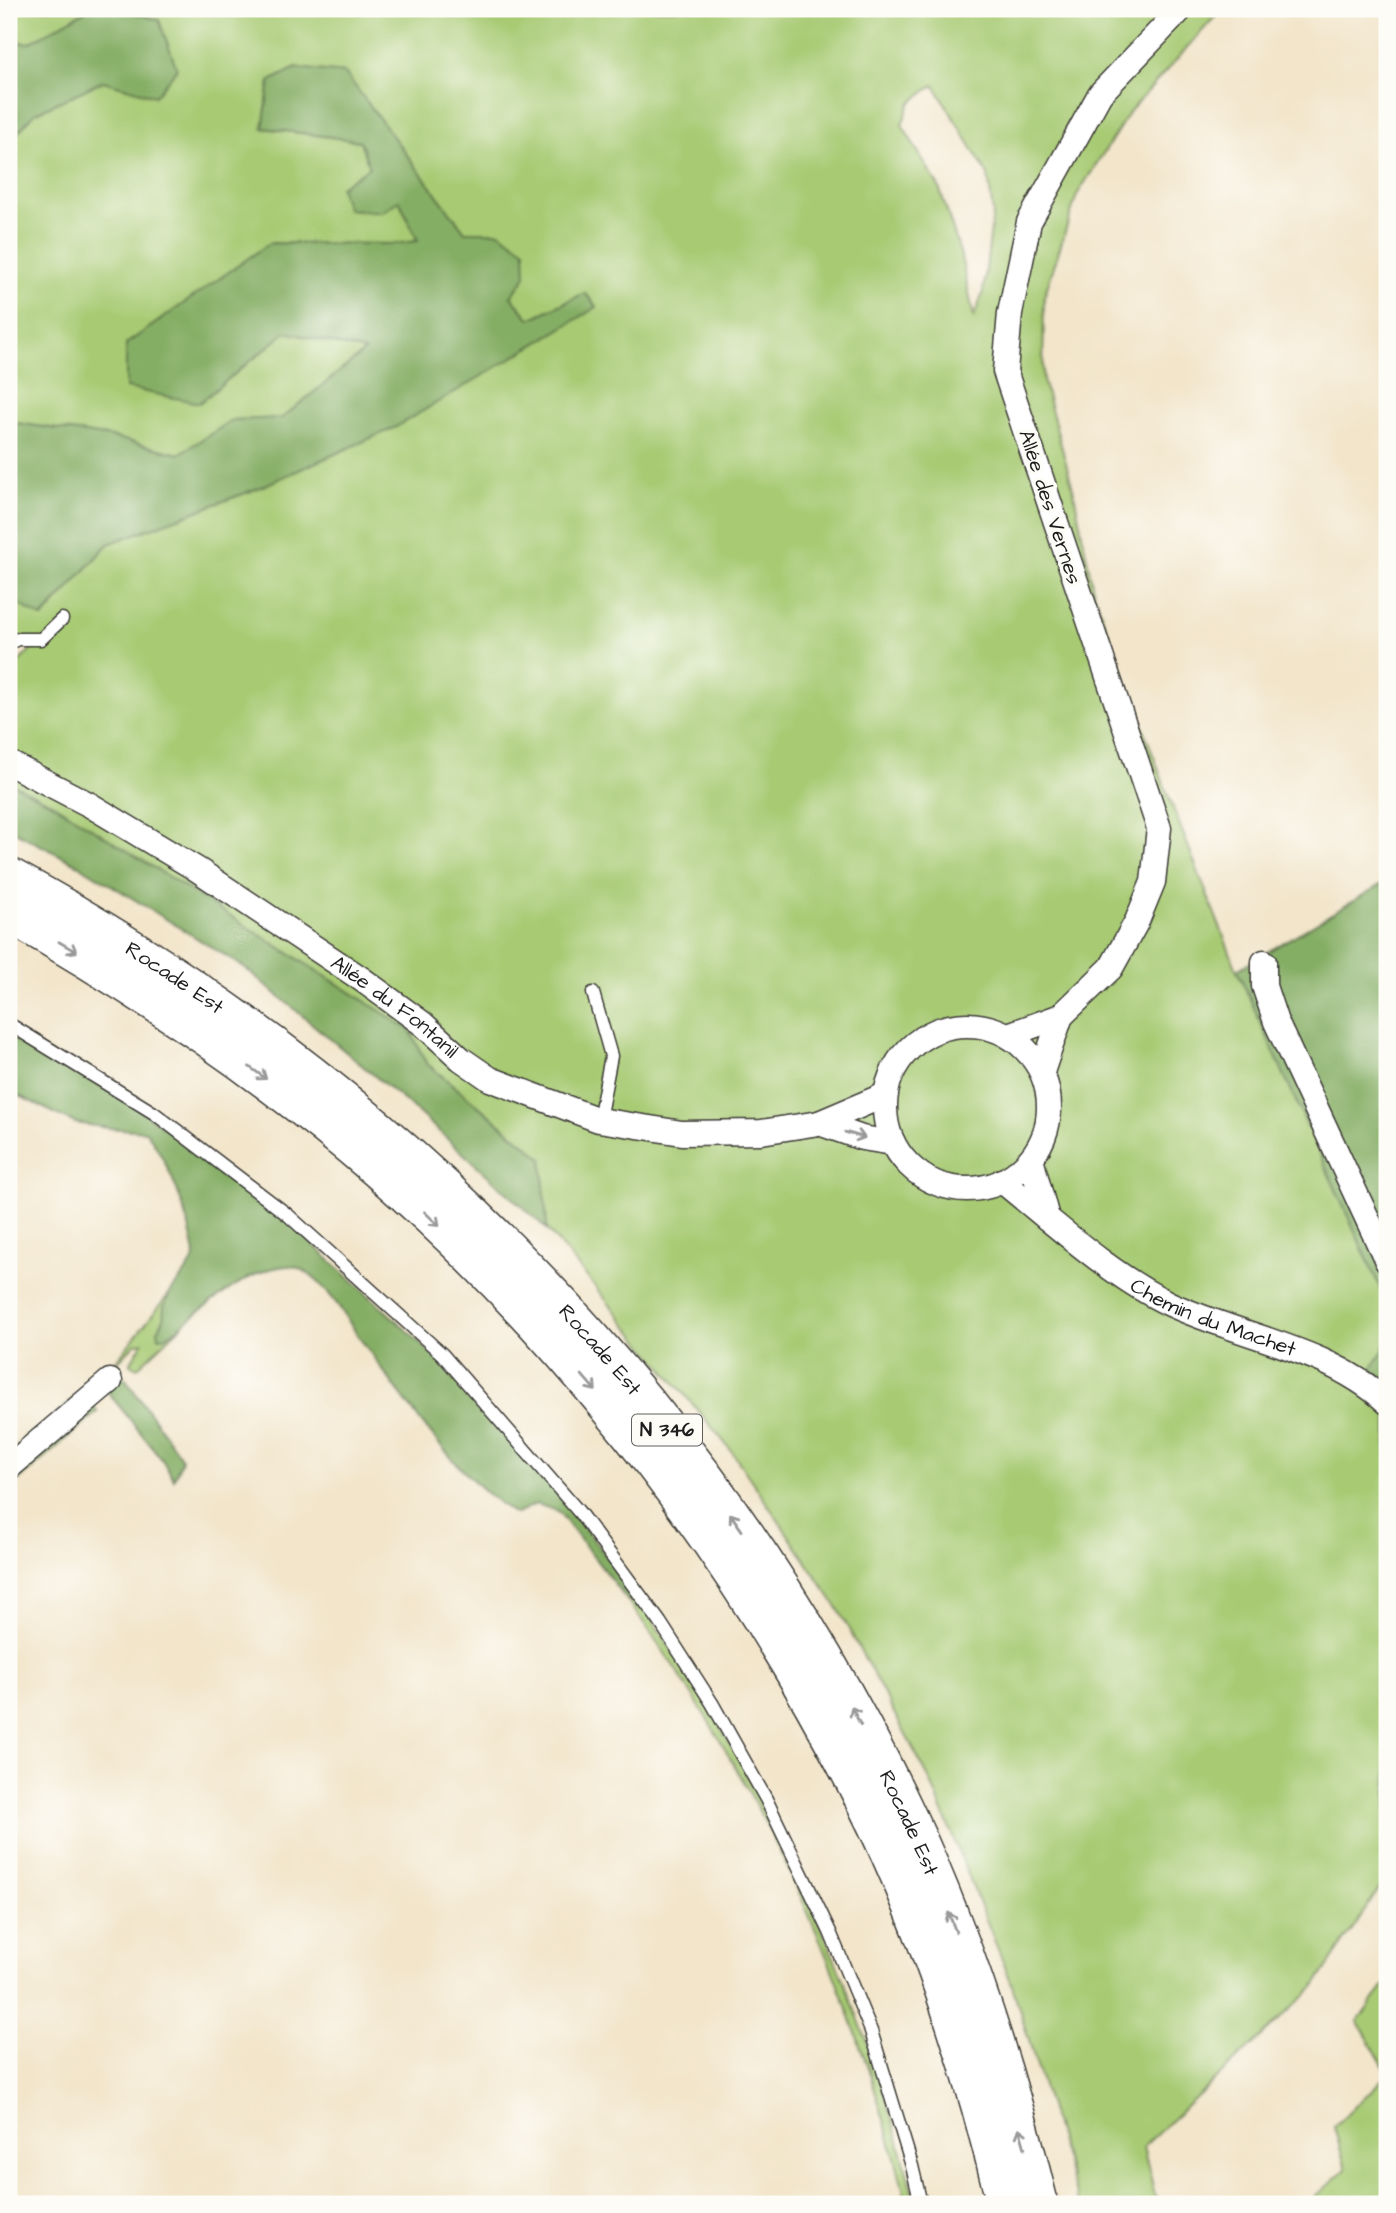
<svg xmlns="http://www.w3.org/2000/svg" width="1396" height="2213" font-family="'Architects Daughter',sans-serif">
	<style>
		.green { fill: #a7ca73; stroke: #627348; stroke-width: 2; fill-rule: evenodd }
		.forest { fill: #85ae65; stroke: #506540; stroke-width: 2 }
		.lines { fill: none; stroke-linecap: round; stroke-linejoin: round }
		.lane-casing { stroke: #3c3a36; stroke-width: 15 }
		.street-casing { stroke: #3c3a36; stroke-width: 27 }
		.highway-casing { stroke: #3c3a36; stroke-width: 41 }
		.lane { stroke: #fff; stroke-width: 12 }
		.street { stroke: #fff; stroke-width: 24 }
		.highway { stroke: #fff; stroke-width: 38 }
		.oneway { stroke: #999 }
		.labels { text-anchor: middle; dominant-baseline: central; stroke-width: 7; stroke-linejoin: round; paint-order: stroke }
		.shield { fill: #fdfcf7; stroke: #605f5e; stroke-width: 2 }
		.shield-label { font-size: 19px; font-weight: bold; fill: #1c1c1c }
		.street-label { font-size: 21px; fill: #1c1c1c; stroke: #fdfcf7 }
	</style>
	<rect width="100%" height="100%" fill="#fdfcf7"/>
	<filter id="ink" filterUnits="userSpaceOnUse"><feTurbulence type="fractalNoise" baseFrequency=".0143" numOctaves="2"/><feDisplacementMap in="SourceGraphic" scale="14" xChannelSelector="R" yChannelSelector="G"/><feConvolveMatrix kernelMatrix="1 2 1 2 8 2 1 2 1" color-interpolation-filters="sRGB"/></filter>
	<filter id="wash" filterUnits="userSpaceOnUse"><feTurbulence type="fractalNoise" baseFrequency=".00686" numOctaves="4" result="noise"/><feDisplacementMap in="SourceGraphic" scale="28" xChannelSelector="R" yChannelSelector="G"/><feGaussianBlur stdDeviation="1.57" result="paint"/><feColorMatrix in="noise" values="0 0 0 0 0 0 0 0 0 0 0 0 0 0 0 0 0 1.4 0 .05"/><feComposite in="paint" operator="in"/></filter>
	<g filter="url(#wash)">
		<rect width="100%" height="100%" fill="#f2e5ca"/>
		<g class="green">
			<path d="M9,9h80l-60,34 -20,-1z"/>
			<path d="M120,9h1102l-92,102 -53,84 -33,102 -1,83 30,108 21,106 72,196 71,180 150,333v41l-14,25 14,14v494l-73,110 -171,160 14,57h-78l-68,-222 -81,-202 -93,-173 -107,-158 -183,-220 -5,-71 -116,-95 -16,-33 -355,-225 -46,-23v-114l10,-6 14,-15 -24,-13v-36l34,20 65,-74 148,-55 329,-196 -55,26 -19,-22 15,-21 -27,-44h-34l-120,-159 -82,55 97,13 9,26 30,33 19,41 -24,3 -124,-1 -71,160 87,-71 80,19 -84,67 -49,2 -54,34 -67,-17 -103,-15v-280l26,-29 68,-32 56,-61zM934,85l54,90 5,38 -10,79 -9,25 -14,-65 -21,-65 -37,-62 8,-22z"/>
			<path d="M169,1294c-5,13 -3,25 -11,36l7,7 18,-12 -46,43 -7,-4 13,-22 -8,2 -36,37 -90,75 16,-20 12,-5 78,-69z"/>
			<path d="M638,1597c28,48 62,91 88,140 82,147 151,303 189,467h-8c-53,-216 -147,-425 -280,-604z"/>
			<path d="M1387,1982v90l-29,-51z"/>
			<path d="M1387,2075v129h-80l39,-35 -12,-42z"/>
		</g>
		<g class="forest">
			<path d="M89,9h31l39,11 18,49 -22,27 -52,-15 -68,32 -26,29v-100l20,1z"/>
			<path d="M296,68l49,5 120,159h34l26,18 1,26 -15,21 19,22 55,-26 12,14 -201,120 -140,62 -148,55 -66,74 -33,-20v-19l7,-30 -7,-6v-121l103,15 67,17 54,-34 49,-2 83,-67 -79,-19 -87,71 -73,-15v-44l144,-101 124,1 24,-3 -19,-41 -16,12 -36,-3 -7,-22 29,-20 -9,-26 -97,-13 7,-47z"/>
			<path d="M9,782l46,23 355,225 16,33 116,95 5,71 -135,-122 -167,-139 -168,-104 -68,-35z"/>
			<path d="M1387,881v422l-150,-333z"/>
			<path d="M9,1028l129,80 148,112 124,113 43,43 106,119 79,102 -11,3 -69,-89 -22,-7 -21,10c-56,-34 -113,-117 -151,-170 -12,-16 -21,-34 -34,-49 -9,-11 -26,-30 -42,-29 -43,2 -88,48 -123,71h-6l-1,-7 5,-8 1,-15 5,-13 22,-29 4,-10c-7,-43 -24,-88 -49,-124l-38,-3 -33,-5 -66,-32z"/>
			<path d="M1387,1344v39l-15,-14z"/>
			<path d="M120,1376l5,2 57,81 -8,20 -13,-21 -54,-67z"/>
			<path d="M92,1403l5,9 -88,77v-14z"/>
		</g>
	</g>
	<g filter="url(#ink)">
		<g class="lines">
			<g class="lane-casing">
				<g id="lane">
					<path d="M9,643l9,-4h23l21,-20"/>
					<path d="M593,993l18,63 -12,64"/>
					<path d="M9,1024l145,89 134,102 154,139 137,158 81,110 52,81 54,96 64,133 41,99 41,135 9,38"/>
				</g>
			</g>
			<g class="street-casing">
				<g id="street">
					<path id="s1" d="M9,763l81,42 108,65 162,108 63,46 38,35 29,20 109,41 83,13 79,-1 58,-9 66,-28"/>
					<path d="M1264,962v24l12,36 111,239"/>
					<circle cx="967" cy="1107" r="82"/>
					<path d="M1008,1035l53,-19 50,-48 26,-47 16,-39 6,-54 -154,-457 5,-58 19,-91 71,-128 81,-85"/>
					<path d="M1042,1072l19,-56"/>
					<path d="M819,1123l43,15 31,5"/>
					<path d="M1031,1159l16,59"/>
					<path id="s2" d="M1002,1181c51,41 109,95 168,123 71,33 158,44 217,98"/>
					<path d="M9,1467l101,-86"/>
				</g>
			</g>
			<g class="highway-casing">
				<g id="highway">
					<path id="s3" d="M9,877c387,210 705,534 895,933 60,126 102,259 135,394"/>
					<path d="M9,913c91,52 178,107 262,170 250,186 453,438 593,716 64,127 109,267 142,405"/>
				</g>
			</g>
			<use href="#lane" class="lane"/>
			<use href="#street" class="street"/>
			<use href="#highway" class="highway"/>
		</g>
		<defs><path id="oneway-shaft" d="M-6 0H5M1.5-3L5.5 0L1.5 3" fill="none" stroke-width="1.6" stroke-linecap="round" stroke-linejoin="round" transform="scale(1.75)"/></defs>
		<g class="oneway">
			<use href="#oneway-shaft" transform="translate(68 947) rotate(30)"/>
			<use href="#oneway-shaft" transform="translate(258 1073) rotate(36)"/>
			<use href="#oneway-shaft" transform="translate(855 1135) rotate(16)"/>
			<use href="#oneway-shaft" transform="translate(432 1219) rotate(44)"/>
			<use href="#oneway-shaft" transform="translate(589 1383) rotate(49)"/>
			<use href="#oneway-shaft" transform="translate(736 1522) rotate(-125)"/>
			<use href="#oneway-shaft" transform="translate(856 1716) rotate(-117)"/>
			<use href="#oneway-shaft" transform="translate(952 1922) rotate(-111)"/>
			<use href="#oneway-shaft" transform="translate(1022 2138) rotate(-106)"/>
		</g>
	</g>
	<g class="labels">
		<rect class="shield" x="632" y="1414.5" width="70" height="31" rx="5"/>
		<g class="shield-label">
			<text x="667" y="1430">N 346</text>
		</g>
		<g class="street-label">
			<text transform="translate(1050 507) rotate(72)">Allée des Vernes</text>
			<text stroke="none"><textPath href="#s3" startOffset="194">Rocade Est</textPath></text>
			<text stroke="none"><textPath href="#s1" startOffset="457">Allée du Fontanil</textPath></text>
			<text stroke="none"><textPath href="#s2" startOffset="254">Chemin du Machet</textPath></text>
			<text stroke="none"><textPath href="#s3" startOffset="761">Rocade Est</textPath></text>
			<text stroke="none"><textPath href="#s3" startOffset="1328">Rocade Est</textPath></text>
		</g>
	</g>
	<rect width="1396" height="2213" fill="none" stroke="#fdfcf7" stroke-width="35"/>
</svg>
